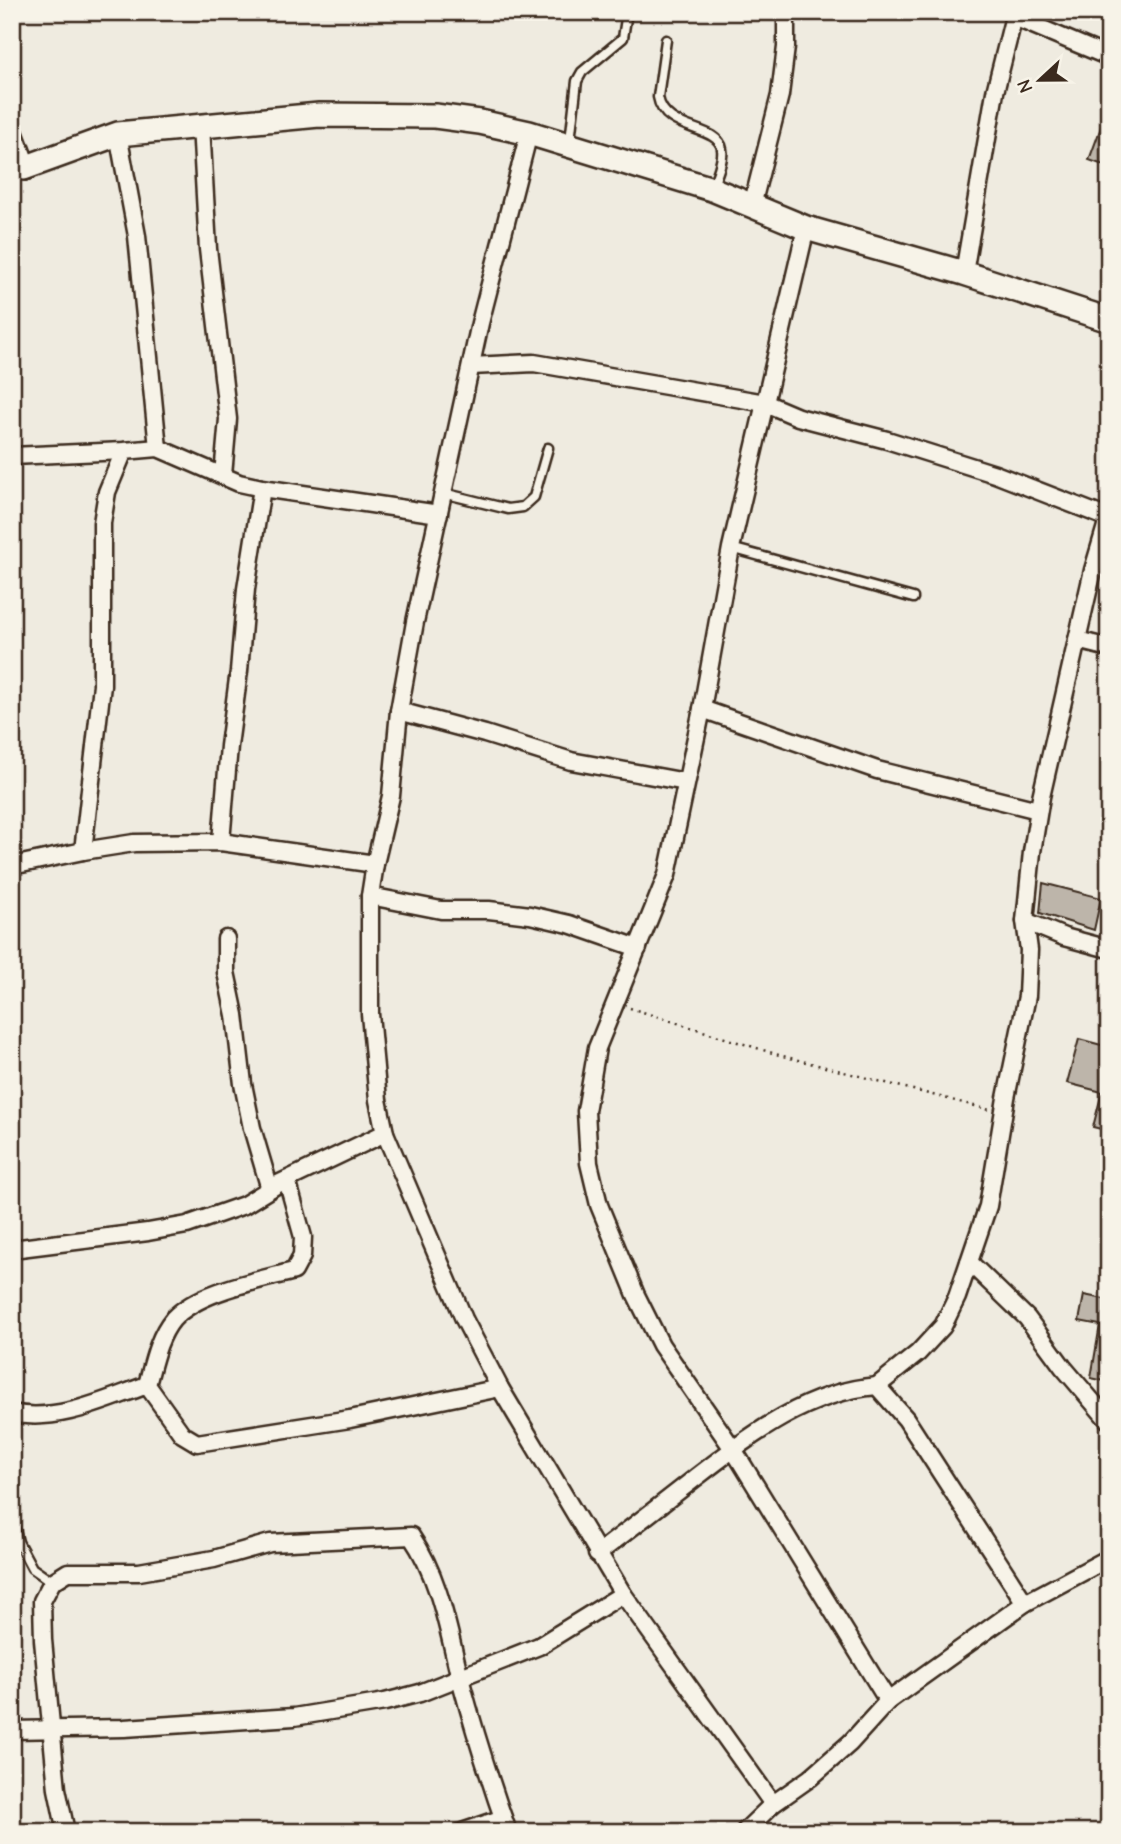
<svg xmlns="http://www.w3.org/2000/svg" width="1121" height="1844" font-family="'Comic Neue',sans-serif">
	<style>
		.building { fill: #bdb5aa; stroke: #3b2a1e; stroke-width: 2 }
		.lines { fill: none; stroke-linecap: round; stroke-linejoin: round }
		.lane-casing { stroke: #3b2a1e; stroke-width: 13 }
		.street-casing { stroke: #3b2a1e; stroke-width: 21 }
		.secondary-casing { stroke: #3b2a1e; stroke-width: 28 }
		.path { stroke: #3b2a1e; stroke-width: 2.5; stroke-dasharray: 2 5; stroke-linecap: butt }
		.lane { stroke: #f7f3e8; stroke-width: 8 }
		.street { stroke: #f7f3e8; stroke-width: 16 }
		.secondary { stroke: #f7f3e8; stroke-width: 23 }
	</style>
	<rect width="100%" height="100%" fill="#efebe0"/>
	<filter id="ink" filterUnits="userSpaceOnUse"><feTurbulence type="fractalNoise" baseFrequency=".0143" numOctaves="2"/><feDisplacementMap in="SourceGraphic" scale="14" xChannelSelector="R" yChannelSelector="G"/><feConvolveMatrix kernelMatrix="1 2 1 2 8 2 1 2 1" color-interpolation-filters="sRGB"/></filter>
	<g filter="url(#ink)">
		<g class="building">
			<path d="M1107,111h2v56l-20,-7z"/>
			<path d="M1043,883l58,15 -7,32 -54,-17z"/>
			<path d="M1079,1039l30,8v84l-16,-4 9,-35 -35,-9z"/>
			<path d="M1084,1295l25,5v82l-18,-4 9,-53 -21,-4z"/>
		</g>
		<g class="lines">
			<g class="lane-casing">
				<g id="lane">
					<path d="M666,40l-8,57c6,36 60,27 64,52 2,11 -6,27 -9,37"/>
					<path d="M570,141l7,-60 5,-9 41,-34 4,-26"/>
					<path d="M443,493l65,16 15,-2 11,-10 14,-49"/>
					<path d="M731,548l182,50"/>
					<path d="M12,1519l6,23 14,26 20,14"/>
				</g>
			</g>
			<g class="street-casing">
				<g id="street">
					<path d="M1014,17l95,40"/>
					<path d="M201,125l7,124 20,170 -5,56"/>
					<path d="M529,133l-49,190 -65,299 -16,89 -8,85 -16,68 -5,32v118l8,86 7,33 79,186 36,69 123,206 150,210"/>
					<path d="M118,134l19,102 21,212"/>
					<path d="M752,206l28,-111 6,-48v-35"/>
					<path d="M806,228l-75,320 -29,161 -35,166 -70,173 -11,63 3,52 10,42 37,90 25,50 72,104 155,252"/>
					<path d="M964,273l31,-181 20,-80"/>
					<path d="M471,366l63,-3 231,40 33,14 89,23 108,34 113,44"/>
					<path d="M12,456l112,-5 34,-3 81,35 23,5 177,26"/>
					<path d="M1077,640l32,8"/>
					<path d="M702,709l175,61 161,40"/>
					<path d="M399,711l86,23 86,27 115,21"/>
					<path d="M221,842l8,-96 10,-75 7,-82 16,-101"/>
					<path d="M83,851l19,-166v-162l5,-31 17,-41"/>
					<path d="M12,866l71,-15 51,-8 87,-1 154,22"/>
					<path d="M370,896l71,14h48l41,5 39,9 69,24"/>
					<path d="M1025,921l39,16 45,12"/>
					<path d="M226,939v33l9,43 8,69 9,44 18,61"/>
					<path d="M287,1180l16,57 -1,19 -8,15c-37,10 -95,20 -121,48 -15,18 -20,44 -26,66l35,49 15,9 153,-24 150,-31"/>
					<path d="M12,1249l136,-17 39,-7 57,-20 34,-21 107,-51"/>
					<path d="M969,1262l58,56 36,49 46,54"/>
					<path d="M877,1386l41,-33 25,-27 14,-29 31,-91 18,-108 21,-102 2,-46 -4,-29 7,-69 9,-55 52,-227 16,-54"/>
					<path d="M12,1413c45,10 93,-13 135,-28"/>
					<path d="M597,1554c33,-25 65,-50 97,-75 56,-43 111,-87 183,-93l29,33 119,184"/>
					<path d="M12,1730l112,-2 170,-11 91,-15 35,-9 119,-47 84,-52"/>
					<path d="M66,1832l-9,-43 -14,-149 -1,-39 10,-19 16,-10h71l75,-13 56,-16 141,-7c29,42 37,94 49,142 14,52 30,103 48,154"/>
					<path d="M462,1832l41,-14"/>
					<path d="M744,1832l29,-28 37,-26 40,-35 38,-42 137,-98 84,-45"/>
				</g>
			</g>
			<g class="secondary-casing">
				<path id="secondary" d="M12,136l12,32 94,-34 201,-19 116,1 45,6 49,11 183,56 94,39 158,45 145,47"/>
			</g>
			<path class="path" d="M630,1008l149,47 211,55"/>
			<use href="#lane" class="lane"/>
			<use href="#street" class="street"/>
			<use href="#secondary" class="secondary"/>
		</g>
	</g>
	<rect width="1121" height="1844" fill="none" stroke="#f7f3e8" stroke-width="42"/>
	<rect x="21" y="21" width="1079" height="1802" fill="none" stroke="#3b2a1e" stroke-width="2.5" filter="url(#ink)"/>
	<g transform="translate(1040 80) rotate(248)" stroke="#f7f3e8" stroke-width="5" paint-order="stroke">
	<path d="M0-5L12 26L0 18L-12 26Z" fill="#3b2a1e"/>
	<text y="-10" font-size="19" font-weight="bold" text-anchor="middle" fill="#3b2a1e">N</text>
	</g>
</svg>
